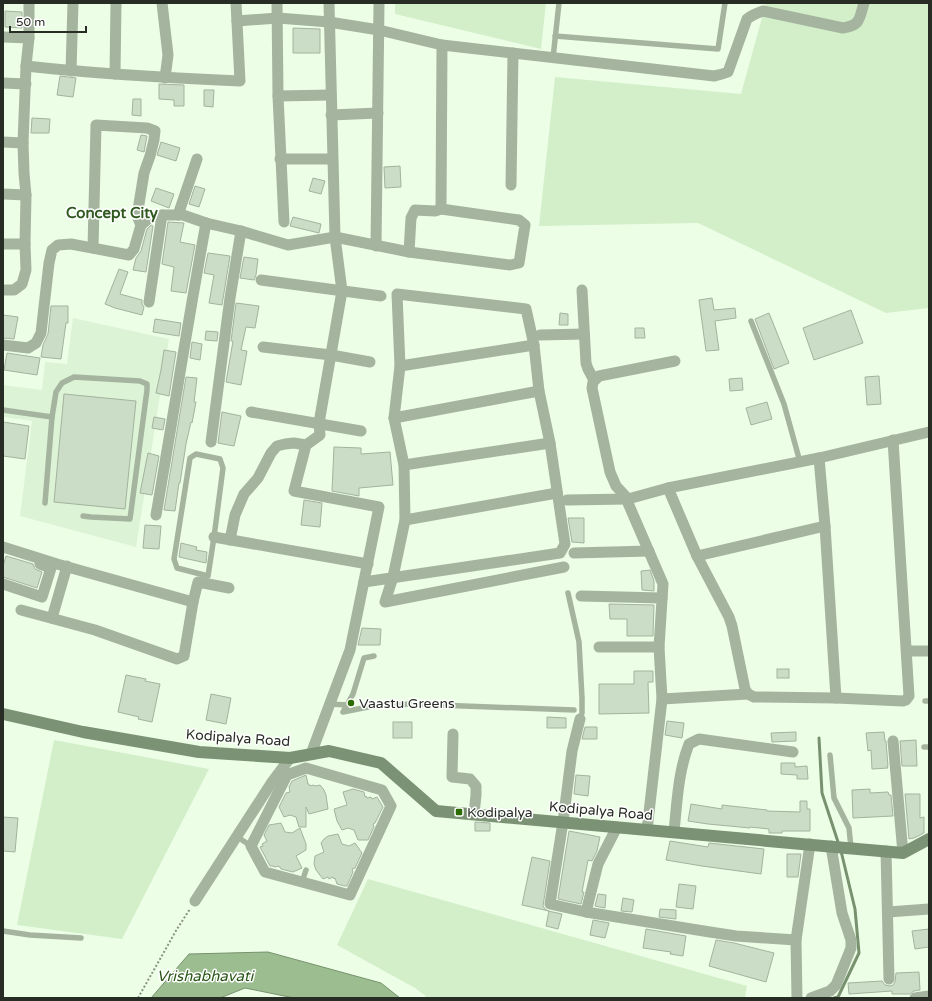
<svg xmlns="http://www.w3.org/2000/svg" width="932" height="1001" font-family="'Varela Round',sans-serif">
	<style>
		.built { fill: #ddf3d5 }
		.green { fill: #d3efc9 }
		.water { fill: #9bbd8f; stroke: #78926f }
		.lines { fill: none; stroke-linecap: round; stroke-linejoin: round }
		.stream { stroke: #78926f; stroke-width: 3 }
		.building { fill: #ccddc7; stroke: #a3b39e }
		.path { stroke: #889383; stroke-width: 2; stroke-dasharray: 2 2; stroke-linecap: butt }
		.lane { stroke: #a5b49f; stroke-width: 5.5 }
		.street { stroke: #a5b49f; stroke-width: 11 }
		.secondary { stroke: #7c9275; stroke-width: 12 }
		.poi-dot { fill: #2b6c01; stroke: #fff; stroke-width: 1.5 }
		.labels { text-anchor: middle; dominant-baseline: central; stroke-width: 3; stroke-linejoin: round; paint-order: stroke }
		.poi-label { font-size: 14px; fill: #272d24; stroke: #fff; text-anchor: start }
		.street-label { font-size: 14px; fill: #272d24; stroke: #fff }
		.neighbourhood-label { font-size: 15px; font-weight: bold; fill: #2f591e; stroke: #fff }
		.water-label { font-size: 15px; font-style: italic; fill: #2a5617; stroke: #fff }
	</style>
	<rect width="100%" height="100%" fill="#edfee7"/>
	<path class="built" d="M73,318l96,21 -33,208 -116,-31 12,-95 -29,-4v-32l39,5 3,-28 22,2z"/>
	<g class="green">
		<path d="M395,3h151l-5,46 -146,-35z"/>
		<path d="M766,3h163v305l-43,5 -188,-90 -159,3 16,-149 186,17z"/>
		<path d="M54,740l155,29 -87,170 -105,-14z"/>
		<path d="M368,879l379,107 -2,12h-317l-13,-10 -78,-43z"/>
	</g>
	<path class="water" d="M268,952l113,31 19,15h-106l-49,-10 -25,10h-69l38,-44z"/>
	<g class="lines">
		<g class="stream">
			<path d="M819,738l3,55 17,52"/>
			<path d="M834,998l4,-1 21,-44 -4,-44 -14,-58"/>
		</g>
	</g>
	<g class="building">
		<path d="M5,11l17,1v16l-17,-1z"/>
		<path d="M293,28l27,1v24h-27z"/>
		<path d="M60,76l16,2 -3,19 -16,-2z"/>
		<path d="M159,84l25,1v21h-10v-6l-15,-1z"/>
		<path d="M204,90h10l-1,17 -9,-1z"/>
		<path d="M133,99h8v17l-9,-1z"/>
		<path d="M32,118l18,1 -1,14h-18z"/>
		<path d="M141,135l6,1 -3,16 -7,-2z"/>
		<path d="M161,142l19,6 -4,13 -19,-6z"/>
		<path d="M400,166l1,21 -16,1 -1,-21z"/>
		<path d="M313,178l12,3 -4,13 -12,-3z"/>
		<path d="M195,186l10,3 -6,18 -10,-3z"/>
		<path d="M156,188l18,6 -5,14 -18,-7z"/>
		<path d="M293,217l28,7 -2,9 -29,-7z"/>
		<path d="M168,222l16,1 -4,19 15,3 -9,48 -15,-2 3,-24 -12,-3z"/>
		<path d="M151,225l2,1 -7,46 -13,-2 3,-12 5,-7 6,-22z"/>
		<path d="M208,253l22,3 -8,49 -13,-2 5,-28 -10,-2z"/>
		<path d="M244,257l14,2 -2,16 -2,5 -14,-2z"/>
		<path d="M119,269l9,3 -8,22 22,6v4l2,3 -2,8 -27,-7 -10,-4z"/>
		<path d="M712,298l2,12 21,-2 1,10 -21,3 4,29 -13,1 -7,-51z"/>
		<path d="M236,303l23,3 -4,22 -9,-1 -5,23 6,1 -6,34 -15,-3 7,-41h-2z"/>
		<path d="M51,306h17v17h-2l-5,36 -20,-2 2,-12 5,-11z"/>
		<path d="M851,310l12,33 -49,17 -11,-32z"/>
		<path d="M560,313l8,1v11h-9z"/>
		<path d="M769,313l20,50 -15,6 -19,-50z"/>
		<path d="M3,315l15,2 -4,22 -11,-1z"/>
		<path d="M155,319l26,4 -2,13 -26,-4z"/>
		<path d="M635,328h9l1,10h-10z"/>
		<path d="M206,331l12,1 -1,9 -12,-1z"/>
		<path d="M192,342l10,2 -2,16 -10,-2z"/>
		<path d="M164,350l12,2 -7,44 -13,-3 5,-23z"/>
		<path d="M7,353l33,5 -3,17 -33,-5z"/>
		<path d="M879,376l2,28 -14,1 -2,-28z"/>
		<path d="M186,377l11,1 -3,24h2l-4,21 -1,-1 -5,22 -6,39h-1l-4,28 -11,-1z"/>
		<path d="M742,378l1,12 -13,1 -1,-12z"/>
		<path d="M64,394l72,7 -11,108 -71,-7z"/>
		<path d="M767,402l5,17 -21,6 -5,-17z"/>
		<path d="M222,412l19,4 -7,30 -16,-3z"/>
		<path d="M154,417l11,2 -2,11 -11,-2z"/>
		<path d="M3,422l26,4 -4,33 -22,-3z"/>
		<path d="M334,447l27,1v6l29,-2 3,33 -34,3v8l-27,-5z"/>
		<path d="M148,453l11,3 -7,39 -12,-2z"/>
		<path d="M304,500l18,3 -2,24 -19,-2z"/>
		<path d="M568,518h16v25l-12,-1z"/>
		<path d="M145,525l16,1 -2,23 -16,-1z"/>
		<path d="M181,543l16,4 -1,3 11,2 -1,11 -27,-6z"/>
		<path d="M6,556l27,8 2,5 7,3 -5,16 -34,-11v-11z"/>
		<path d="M650,570l4,11v10l-12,-1 -1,-19z"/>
		<path d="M609,604l45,1 -1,31h-26v-17h-17z"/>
		<path d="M362,628l19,1 -1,16h-22z"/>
		<rect x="777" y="669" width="12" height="9"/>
		<path d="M634,671h19v11h-5l1,31 -50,1v-30h35z"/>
		<path d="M126,675l20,4 -1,2 15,3 -8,38 -14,-3 1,-2 -21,-5z"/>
		<path d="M211,694l20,4 -5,26 -20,-4z"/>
		<path d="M547,717l19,1v10h-19z"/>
		<path d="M667,721l17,2 -2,15 -17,-3z"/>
		<rect x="393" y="722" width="19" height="16"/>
		<path d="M585,727h12v12h-15z"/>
		<path d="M796,732v9l-24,1 -1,-9z"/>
		<path d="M884,732l1,9h1l2,25h-1l1,2 -16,1 -1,-19 -3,1 -2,-18z"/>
		<path d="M916,740l1,26h-15l-2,-25z"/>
		<path d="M781,763h14v4l12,-1 1,13h-11v-4l-16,-1z"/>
		<path d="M306,775l2,9h1l1,2 4,-1 1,1 5,-1 4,5 2,5 2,14 -19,5 -3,-7v20h-7l-3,-10 -6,-2 -6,2 -5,-10 7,-14 4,-1 -1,-5 3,-6z"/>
		<path d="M576,775l14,1 -2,20 -14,-2z"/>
		<path d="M353,789l11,3 1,5 1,-1 1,2 4,-1 1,2 5,-2 6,10 -8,16 -2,1 1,3 -6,13h-10l-4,-10 -6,-2 -6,2 -5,-9 -3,-12 13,-4 -4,-13z"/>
		<path d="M870,789v4l18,-1 1,3h2l2,21 -40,2 -1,-28z"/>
		<path d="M905,794h15v24l4,-1v16l-10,5 -5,1z"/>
		<path d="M800,801h7v8h3v22h-28v2h-13v-4l-19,-2v1l-42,-4 -20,-3 3,-17 31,5v-4l45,5v1l33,1z"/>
		<path d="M3,817l15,1 -3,34 -12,-1z"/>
		<path d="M475,822l15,1v8h-15z"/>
		<path d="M281,823l4,9 7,1 8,-5 6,16v6l-10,6 6,12 -9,4 -12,-3 -1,-2h-1l-1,-1 -3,1 -2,-1h-3l-10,-19 3,-1 -1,-2 5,-3 -3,-6 5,-10z"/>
		<path d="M569,831l31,6 -3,14 -5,10 -4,-1 -6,32h2l-3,12 -23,-5z"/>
		<path d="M338,834l4,10 7,2 6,-3 7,10 -7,15 -3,1 1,3 -6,14h-2l-8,-2 -2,-6 -1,1 -1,-2 -4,2 -1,-2 -5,2 -7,-9 -2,-6 1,-8 9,-4 -3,-9 3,-4 4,-3z"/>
		<path d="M670,841l38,6 1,-4 55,6 -3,25 -59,-8 -36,-6z"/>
		<path d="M787,854h14l-3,23h-11z"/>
		<path d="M532,857l18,4 -7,45 2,3 3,2 14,3 -4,15 -12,-3 3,-15 -27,-6z"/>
		<path d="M679,884l17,2 -3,23 -17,-2z"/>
		<path d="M598,894l8,1 -1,13 -10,-2z"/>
		<path d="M623,898l11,2 -2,12 -11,-1z"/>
		<path d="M660,909l16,1v9l-17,-2z"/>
		<path d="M593,920l16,3 -4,15 -15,-3z"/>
		<path d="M646,929l40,7 -3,20 -13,-2 1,-2 -28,-4z"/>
		<path d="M929,929v18l-14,2 -3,-18z"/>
		<path d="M716,940l18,3 40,10 -8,29 -57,-16z"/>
		<path d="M919,972l1,18 -6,1 -4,3h-18v-3l-43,3 -1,-11 34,-2 3,4 5,1 3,-1 2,-3 1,-9z"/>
	</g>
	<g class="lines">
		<path class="path" d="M138,998l39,-69 13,-20"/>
		<g class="lane">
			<path d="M555,36l163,13 7,-46"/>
			<path d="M553,58l6,-55"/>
			<path d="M751,321l33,83 16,58"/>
			<path d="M3,410l49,7"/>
			<path d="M196,454l24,5 3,9 -9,69 -6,39 -31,-8 -3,-9 16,-101z"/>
			<path d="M45,503l7,-86 4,-25 6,-9 12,-6 66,4 7,3v6l-17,129 -39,-2 -8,-1"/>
			<path d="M568,593l11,49 3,56v15l-2,6"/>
			<path d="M374,656l-10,2 -11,36 -10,18 30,-6 38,-2 163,6"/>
			<path d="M925,701h4"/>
			<path d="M330,704l17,1"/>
			<path d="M924,747h5"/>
			<path d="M830,755l4,43 15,30 2,20"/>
			<path d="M236,836l15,10"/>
			<path d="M302,882l4,-12"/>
			<path d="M3,931l27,4 51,3"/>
		</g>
		<g class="street">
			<path d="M162,3l6,52 -3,23"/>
			<path d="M277,3l1,93 6,126"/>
			<path d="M237,21l41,-3 51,4 50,8 63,15 -1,164 -6,2 -20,-1 -4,8 -2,34"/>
			<path d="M3,37l26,1"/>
			<path d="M442,45l272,31c5,-1 9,-2 14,-4l19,-53c5,-4 10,-6 16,-8l80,17c18,-3 16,-9 21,-25"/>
			<path d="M26,66c71,8 143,12 214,15l-4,-78"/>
			<path d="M71,71l2,-68"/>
			<path d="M115,74l1,-71"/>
			<path d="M3,83l23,1"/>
			<path d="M278,96l53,-1"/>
			<path d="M331,115l47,-2"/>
			<path d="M3,142l20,1"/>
			<path d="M280,159h52"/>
			<path d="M511,185l2,-132"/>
			<path d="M3,194l23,1"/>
			<path d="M178,215l19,-56"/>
			<path d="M3,244h22l1,-49 -2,-22 -1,-30 3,-77 3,-28v-35"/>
			<path d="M376,246l3,-243"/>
			<path d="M93,248l3,-123 51,3 8,3 -1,9 -4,16 -6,17 -6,37v8l3,7"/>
			<path d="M261,280l120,16"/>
			<path d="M3,290h11l8,-6 4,-14 -1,-26"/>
			<path d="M582,290l4,73 2,6 6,11"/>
			<path d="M149,302l13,-87"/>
			<path d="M540,335l44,-1"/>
			<path d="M3,345l25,3 8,-5 5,-10 8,-70 3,-13 6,-5 13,-1 58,11 5,-6 7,-24 8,-7 13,-3h21l23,8 35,8 47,14 47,-8 74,15 101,13 9,-2 6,-38 -6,-5 -78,-11"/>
			<path d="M263,347l68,8 39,7"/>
			<path d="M400,366l134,-21"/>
			<path d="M251,412l110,19"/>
			<path d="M394,418l145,-27"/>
			<path d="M211,442l19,-144 11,-67"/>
			<path d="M819,458l6,68 11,172"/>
			<path d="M404,465l146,-22"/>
			<path d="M668,488l29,68 32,61 3,9 13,63 3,5 6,3 82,1 67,3 3,-1 3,-4 -16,-256"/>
			<path d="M628,499l-12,-13 -6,-14 -18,-84 1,-6 6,-6 76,-15"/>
			<path d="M567,500l61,-1"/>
			<path d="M156,515c17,-97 32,-195 50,-292"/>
			<path d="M405,520l152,-27"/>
			<path d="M214,537l154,27"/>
			<path d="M230,540l5,-25 9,-21 14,-16 13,-25 6,-7 8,-2 9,-1 12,2"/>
			<path d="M3,547l54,17 136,38"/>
			<path d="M574,553l75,-2"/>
			<path d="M697,556l128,-30"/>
			<path d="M364,582l196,-29 5,-9 -15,-101 -11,-52 -5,-46 -8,-36 -129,-15 3,72 -6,52 10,47 1,55 -12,57 -8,25 179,-35"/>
			<path d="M3,584l39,13 9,-29 -11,-4"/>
			<path d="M581,596l81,2"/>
			<path d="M21,610l74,20 82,29 7,-3 9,-54 5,-20 31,6"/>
			<path d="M52,618l15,-52"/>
			<path d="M599,647h60"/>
			<path d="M907,651h22"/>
			<path d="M662,699l86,-5"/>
			<path d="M580,719l-8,32 -9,71 -13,82 36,8 124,20 26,4 60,4"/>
			<path d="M453,734l-1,43 18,2 6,7v9l-2,19"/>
			<path d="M893,741l10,112"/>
			<path d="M311,754l39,-104 29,-143 -85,-16 12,-46 14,-10 -1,-12 23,-132 -7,-54 -6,-234"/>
			<path d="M306,768l76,22 9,16 -41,89 -85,-23 -14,-26 36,-71z"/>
			<path d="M647,830l15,-131 -3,-52 4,-63 -35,-81v-4l40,-11 151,-30 110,-26"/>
			<path d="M674,832c3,-29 4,-60 15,-88l10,-5 94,13"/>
			<path d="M886,851l3,128"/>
			<path d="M195,901l77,-119 18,-24"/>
			<path d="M586,912l12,-48 19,-37"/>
			<path d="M888,912l41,-3"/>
			<path d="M797,998l-1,-58 14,-96"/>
			<path d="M811,998l19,-7 6,-6 15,-37v-8l-9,-27 -11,-67"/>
			<path d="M915,998l14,-2"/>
		</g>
		<path class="secondary" d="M3,714l80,18 116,20 91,6 39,-7 52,12 55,48 410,37 23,2 34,3 26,-14"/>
	</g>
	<g class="poi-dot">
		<circle cx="351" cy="703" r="4"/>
		<rect x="455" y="808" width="8" height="8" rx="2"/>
	</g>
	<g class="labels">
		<g class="poi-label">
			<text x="359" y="703">Vaastu Greens</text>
			<text x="467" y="812">Kodipalya</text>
		</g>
		<g class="street-label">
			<text transform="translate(238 738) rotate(4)">Kodipalya Road</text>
			<text transform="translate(601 811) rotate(5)">Kodipalya Road</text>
		</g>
		<g class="neighbourhood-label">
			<text x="112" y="213">Concept City</text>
		</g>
		<g class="water-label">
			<text x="205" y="976">Vrishabhavati</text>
		</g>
	</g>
	<rect width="932" height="1001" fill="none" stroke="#272d24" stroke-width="8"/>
	<path d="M10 26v6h76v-6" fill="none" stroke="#272d24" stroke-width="2"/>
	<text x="16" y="26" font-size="12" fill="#272d24" stroke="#ffffff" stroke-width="3" paint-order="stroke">50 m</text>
</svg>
